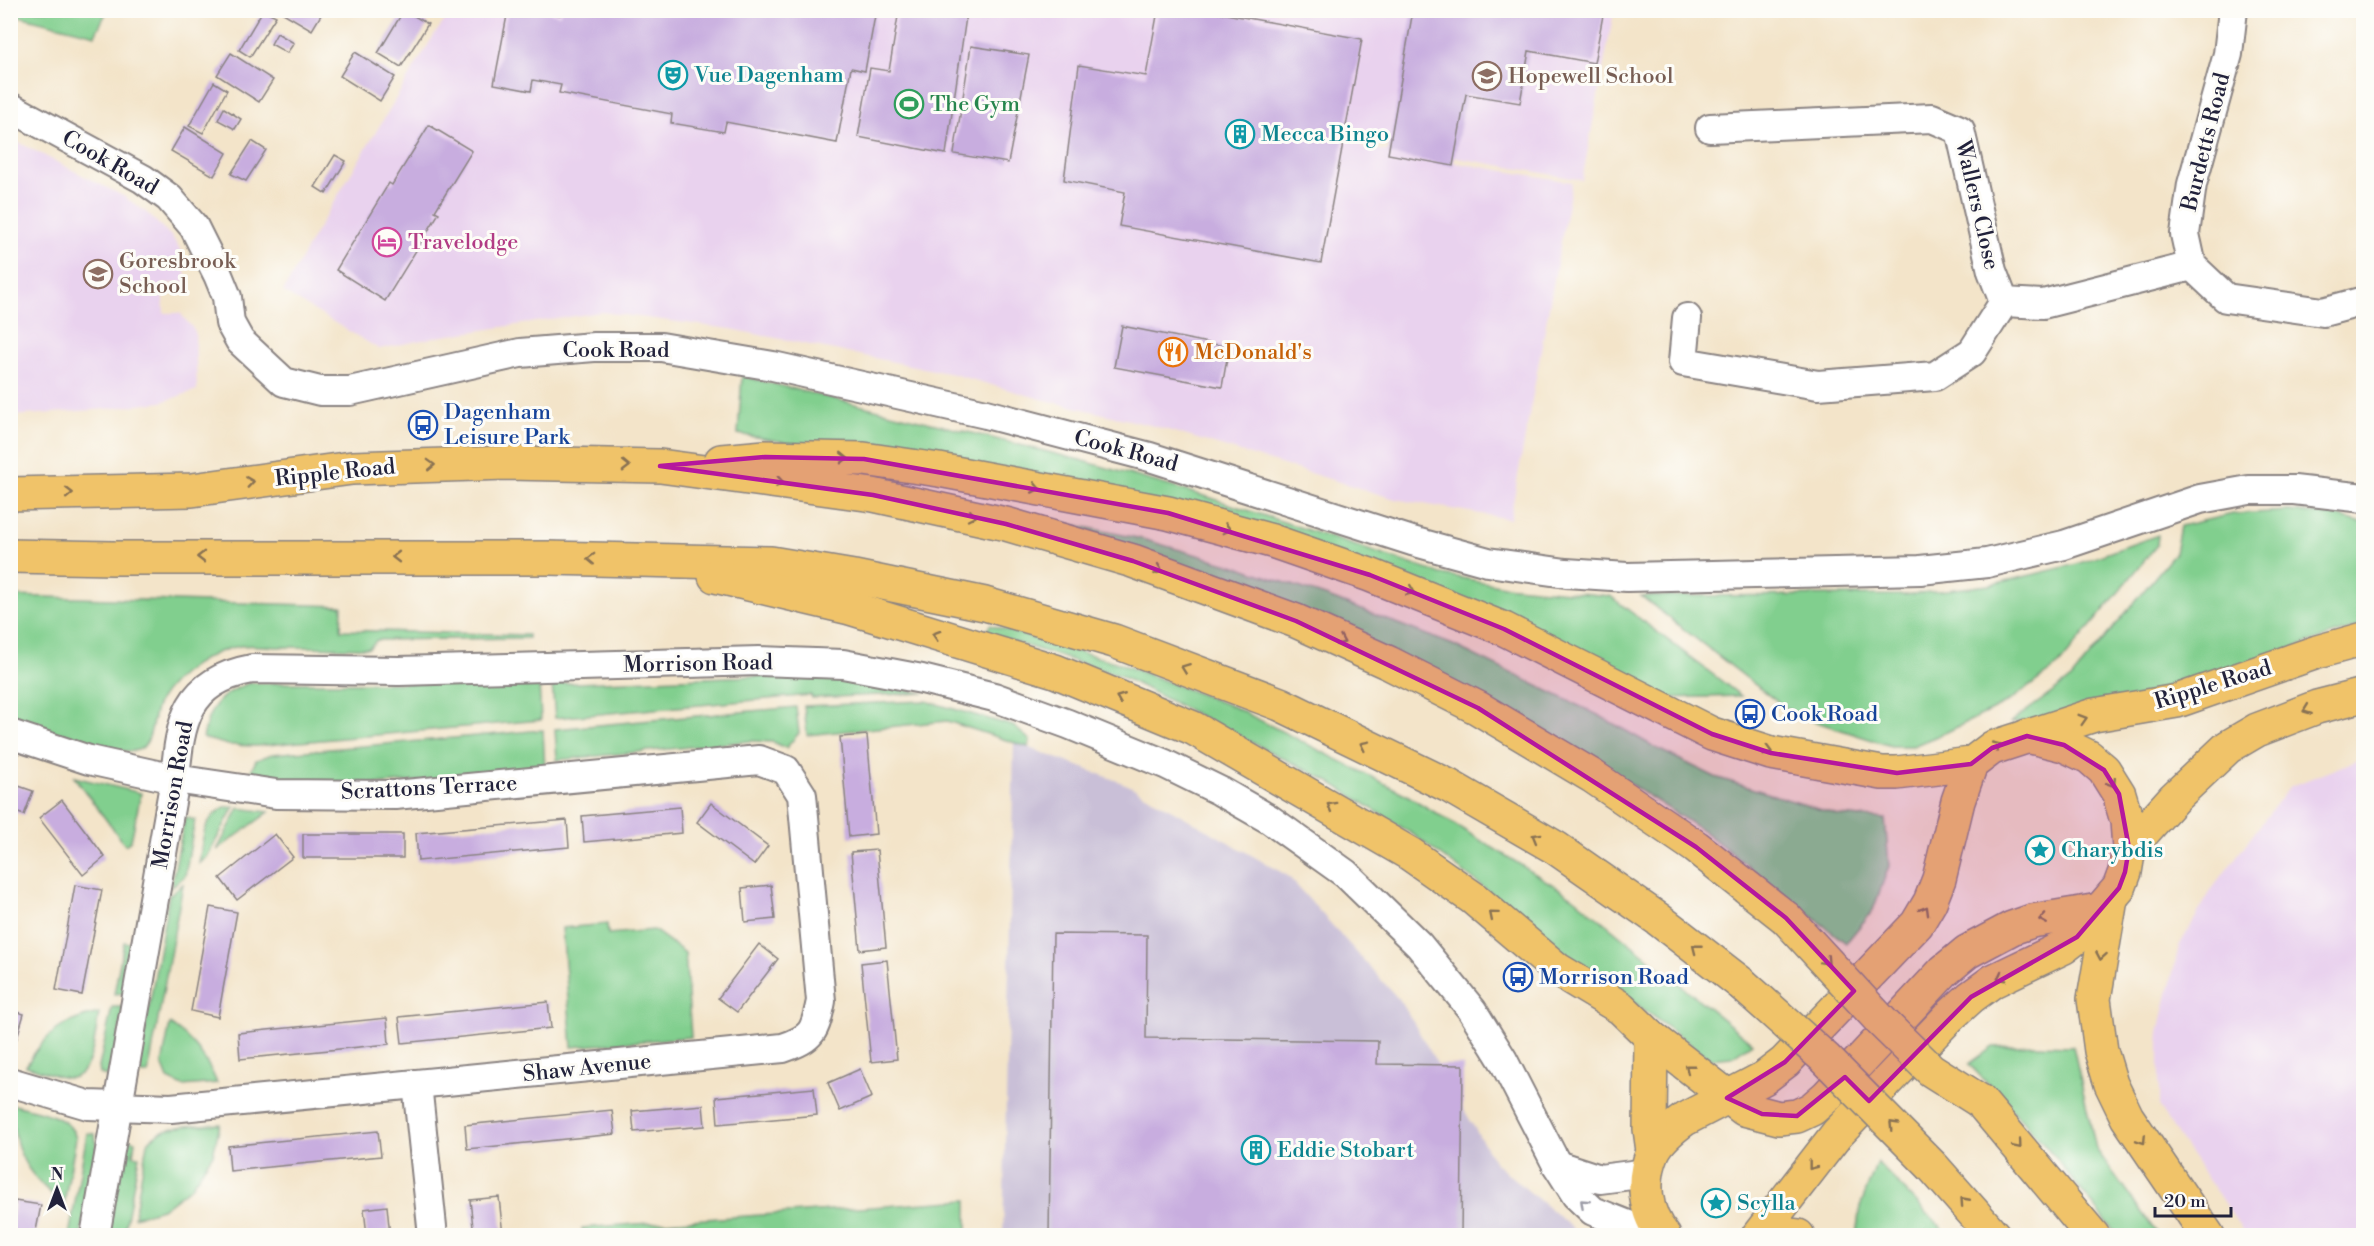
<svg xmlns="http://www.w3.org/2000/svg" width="2374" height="1246" font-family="'Libre Bodoni',serif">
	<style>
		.built { fill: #e9d2ee }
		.industrial { fill: #c9bfd7 }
		.green { fill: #81cf8e; stroke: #527864; stroke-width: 1.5 }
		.building { fill: #c8addf }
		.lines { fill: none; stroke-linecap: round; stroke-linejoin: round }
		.minor-casing { stroke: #8a8382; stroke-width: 32 }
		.primary-casing { stroke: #8a8382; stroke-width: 36 }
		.trunk-casing { stroke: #8a8382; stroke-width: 36 }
		.minor { stroke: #fff; stroke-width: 28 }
		.primary { stroke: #f0c369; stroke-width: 33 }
		.trunk { stroke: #f0c369; stroke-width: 33 }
		.trunk-bridge-casing { stroke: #8a8382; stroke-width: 36; stroke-linecap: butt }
		.trunk-bridge { stroke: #f0c369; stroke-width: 33 }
		.oneway { stroke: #897252 }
		.oneway2 { stroke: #9c9ca7 }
		.marked { fill: #b5179e; fill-opacity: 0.2; stroke: #b5179e; stroke-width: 4.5; stroke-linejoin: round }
		.labels { text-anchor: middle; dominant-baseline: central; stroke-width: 6; stroke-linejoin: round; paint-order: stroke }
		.culture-label { font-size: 22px; fill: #0d838f; stroke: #fdfcf7; text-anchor: start }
		.education-label { font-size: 22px; fill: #785e54; stroke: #fdfcf7; text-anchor: start }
		.leisure-label { font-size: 22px; fill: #27864d; stroke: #fdfcf7; text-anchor: start }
		.street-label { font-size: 22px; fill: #22223b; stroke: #fdfcf7 }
		.hotel-label { font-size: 22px; fill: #b23c85; stroke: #fdfcf7; text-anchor: start }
		.food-label { font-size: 22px; fill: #c56008; stroke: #fdfcf7; text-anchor: start }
		.transit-label { font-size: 22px; fill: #164399; stroke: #fdfcf7; text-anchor: start }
	</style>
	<rect width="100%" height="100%" fill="#fdfcf7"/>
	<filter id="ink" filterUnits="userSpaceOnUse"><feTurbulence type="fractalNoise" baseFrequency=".0167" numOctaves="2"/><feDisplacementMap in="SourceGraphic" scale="12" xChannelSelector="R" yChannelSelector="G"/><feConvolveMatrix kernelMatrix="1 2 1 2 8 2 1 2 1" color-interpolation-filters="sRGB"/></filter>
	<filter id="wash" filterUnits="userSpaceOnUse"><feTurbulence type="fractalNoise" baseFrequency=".008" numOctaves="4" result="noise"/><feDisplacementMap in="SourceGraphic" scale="24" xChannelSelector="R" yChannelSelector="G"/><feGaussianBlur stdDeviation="1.35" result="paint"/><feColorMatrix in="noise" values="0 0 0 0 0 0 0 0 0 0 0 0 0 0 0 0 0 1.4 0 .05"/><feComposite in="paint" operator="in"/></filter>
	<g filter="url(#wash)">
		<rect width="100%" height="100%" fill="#f3e4c9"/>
		<g class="built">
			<path d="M452,11h1162l-32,169 -221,-39v6l211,35 -62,337 -115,-20 -237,-72 -117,-28 -88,-25 -222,-45 -130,-17 -164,25 -58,12 -96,-57 30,-55 121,-202z"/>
			<path d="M10,138l115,59 22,16 25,24 9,14 6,31 -24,2 1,29h16l15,18 2,59 -35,12 -55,7 -96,7z"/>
			<path d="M2363,758v477h-117l-87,-127v-76l20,-86 33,-57 77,-102z"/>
		</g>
		<path class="industrial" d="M1014,742l114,43 160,91 114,127 93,160 86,72 -578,1z"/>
		<g class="green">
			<path d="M11,10h96v1l-12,24 -80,-20 -4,8z"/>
			<path d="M742,376l338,84 131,38 230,76 63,12 106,10 131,100 -78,2 -183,-85 -398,-121 -344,-58z"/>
			<path d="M2289,511l48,5 26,7v102l-282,92 -70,5 60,-43 104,-126 5,-27 53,-12z"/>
			<path d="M1026,515l116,24 97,28 89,30 125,48 147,71 58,33 57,28 123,38 47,4 4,47 -16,44 -27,33 -144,-113 -128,-82z"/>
			<path d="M2158,535l-1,10 -98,120 -53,38 -59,29 -34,14h-22l-84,-27 -23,-12 -143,-111 263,-1 85,-10 88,-21z"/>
			<path d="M11,596l331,10 -1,24 187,5v3l-151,2 -8,8c-29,0 -58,-1 -87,-1 -14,0 -29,-3 -42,-1 -30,5 -65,28 -81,55 -8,13 -5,44 -21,49 -23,7 -102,-25 -127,-34z"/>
			<path d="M990,625l128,38 116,44 171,87 168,103 179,146 -20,14 -22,2 -74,-55 -14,1 -110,-96 -98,-74 -84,-53 -209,-106 -135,-43z"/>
			<path d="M783,675l71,5 70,13 -112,5 -1,-3 -256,23 -3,-34z"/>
			<path d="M249,683h290l2,37 -285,26 -28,-1 -25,-7c5,-31 17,-44 46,-55z"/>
			<path d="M926,701l87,25 17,14 -2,7 -81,-26 -140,14 -3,-29z"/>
			<path d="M796,707l3,26 -13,15 -13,-6 -22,-1 -194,19 -2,-31z"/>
			<path d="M543,730l2,41 -174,14 -123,-7 8,-18 16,-6z"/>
			<path d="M74,777l67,16 -10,48 -6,4z"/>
			<path d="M225,807h9l-27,50 -8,7c4,-25 2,-44 26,-57z"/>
			<path d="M239,808l30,4 -52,38z"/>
			<path d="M185,817l10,3 -10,56 -14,11z"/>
			<path d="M183,884l-35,190h-6l-3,-10 30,-169z"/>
			<path d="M607,924l1,10 46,-4 31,23 6,84 -119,10 -10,-119z"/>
			<path d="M124,942l11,2 -9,49 -12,1z"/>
			<path d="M112,1007h12l-11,58 -6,11 -7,-2 -1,-7z"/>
			<path d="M99,1013c-4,18 -5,62 -28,65 -10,1 -34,-9 -45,-12 19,-32 36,-45 73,-53z"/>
			<path d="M170,1024c23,16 36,33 47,59l-34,3 -15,-7 -6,-15z"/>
			<path d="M2035,1045l38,1 23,103 62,86h-41l-72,-90 -76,-81 24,-17z"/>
			<path d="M11,1104c22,7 58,9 65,34l-12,66c-39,-30 -50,-51 -53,-100z"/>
			<path d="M220,1124l-7,30 -22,33 -29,22 -28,8 13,-74c16,-20 48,-17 73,-19z"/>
			<path d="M87,1133l8,1 2,15 -16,86 -12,1z"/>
			<path d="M126,1139l9,2 -2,14 6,1 -15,79 -17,1z"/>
			<path d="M1877,1162l71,73h-92l4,-28z"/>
			<path d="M967,1200v35h-384l-1,-7z"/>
		</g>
		<g id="blocks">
			<g class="building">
				<path d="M263,10l13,6 -26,41 -11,-7z"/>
				<path d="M278,10h46l-12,20z"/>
				<path d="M404,10l24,14 -27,43 -23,-14z"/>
				<path d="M508,10h28l24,5 1,-5h315l-11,61 -14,-3 -14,75 -111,-21 -2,10 -53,-9 1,-9 -113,-21 2,-8 -28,-5 -2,11 -37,-7z"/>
				<path d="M899,10h68l-21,144 -88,-17 12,-69 19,3z"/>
				<path d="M1158,10h46l158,29 -41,224 -202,-37 6,-34 -61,-12 15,-115 67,11z"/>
				<path d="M1413,10h191l-10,53 -65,-12 -9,52 -54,-9 -13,72 -65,-12z"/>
				<path d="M277,33l17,10 -7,10 -16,-9z"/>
				<path d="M971,46l58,9 -21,108 -54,-9z"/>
				<path d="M355,52l40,25 -15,24 -40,-25z"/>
				<path d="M231,53l42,27 -14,22 -42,-27z"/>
				<path d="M214,82l13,8 -24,43 -14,-7z"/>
				<path d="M224,108l17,11 -6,10 -17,-9z"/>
				<path d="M429,125l43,26 -37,60 4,2 -54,88 -49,-31 53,-87 3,2z"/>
				<path d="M185,127l42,26 -13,23 -43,-25z"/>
				<path d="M252,141l14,9 -20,31 -15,-7z"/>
				<path d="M335,155l11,6 -20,33 -11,-7z"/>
				<path d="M1122,326l107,21 -7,40 -108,-20z"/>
				<path d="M867,735l9,99 -27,3 -9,-100z"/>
				<path d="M10,783l23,8 -9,24 -14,-5z"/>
				<path d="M62,800l43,57 -22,18 -44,-57z"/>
				<path d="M711,803l57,43 -14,19 -57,-43z"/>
				<path d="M680,807l2,26 -98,9 -2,-26z"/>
				<path d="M567,820l2,27 -151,14 -2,-28z"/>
				<path d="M275,834l18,23 -56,43 -17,-22z"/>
				<rect x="303" y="834" width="100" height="24"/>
				<path d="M877,850l9,97 -26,3 -9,-98z"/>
				<path d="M75,885l27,5 -20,105 -26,-5z"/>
				<path d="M771,885l4,34 -30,3 -3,-34z"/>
				<path d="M210,907l27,5 -19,105 -27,-6z"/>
				<path d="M1053,934l94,1 -1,103 232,3 -1,23 86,1 -2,171h-412z"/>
				<path d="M759,944l19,15 -41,53 -19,-14z"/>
				<path d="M887,960l10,99 -26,3 -10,-99z"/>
				<path d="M548,1002l3,26 -149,15 -3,-26z"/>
				<path d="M10,1010l14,4 -8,27 -6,-1z"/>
				<path d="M387,1018l2,26 -149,15 -2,-26z"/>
				<path d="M860,1069l12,28 -32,14 -12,-28z"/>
				<path d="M814,1088l3,27 -99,9 -2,-27z"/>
				<path d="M703,1105l2,21 -71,6 -2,-21z"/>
				<path d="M612,1110l3,24 -148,15 -2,-24z"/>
				<path d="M378,1131l3,25 -151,15 -2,-25z"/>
				<path d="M499,1197l4,39h-29l-4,-36z"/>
				<path d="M15,1201l26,4 -6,31h-25z"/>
				<path d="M387,1206l3,30h-23l-3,-27z"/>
				<path d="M156,1227l25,4 -1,5h-26z"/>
			</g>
		</g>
	</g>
	<g filter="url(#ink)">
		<use href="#blocks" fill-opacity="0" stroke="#8a8382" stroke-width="1.5"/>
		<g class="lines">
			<g class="minor-casing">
				<g id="minor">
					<path d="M2233,10l-5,44 -36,130 -7,50 7,32 34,32 97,14 41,-11"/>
					<path d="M10,107l133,72 26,19 25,29 24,48 9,22 3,26 10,18 44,41 36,9h30l170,-38 74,-6h67l112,19 213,48 164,43 262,84 76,21 78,11 61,4 293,-7 67,-7 77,-18 136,-46 49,-9h45l70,8"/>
					<path d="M1710,128l222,-10 28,12 32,141 12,31 39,2 149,-38"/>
					<path d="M1687,318l-4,44 135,23 117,-9 37,-24 32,-50"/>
					<path d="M10,734l79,26 86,19 101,15 119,1 364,-35 27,10 16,25 19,206c-6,30 -8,37 -38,47l-612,60 -83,-3 -78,-23"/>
					<path d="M417,1084l16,152"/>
					<path d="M1557,1165l43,14 47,-6"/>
					<path d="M95,1236l80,-457c5,-59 12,-98 77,-110l147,2 360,-10 84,3 79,15 72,18 74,27 97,40 55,27 49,28 77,55 73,71 53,65 31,50 54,105 19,30 17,16 63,25"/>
				</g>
			</g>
			<g class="primary-casing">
				<g id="primary">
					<path d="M2129,848l45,-50 54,-51 29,-17 60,-23 47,-12"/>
					<path d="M1664,1236c-20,-23 -23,-56 -11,-84 6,-13 21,-25 32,-33l79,-41 21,-16 132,-138 13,-22 9,-23 19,-78 13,-37 21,-16 102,-33 83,-14 140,-49 47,-13"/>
					<path d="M1758,1236l79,-102 112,-117 22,-20 22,-16 71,-34 13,-10 42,-49 6,-16 4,-24 -2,-27 -8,-27 -15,-24 -15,-13 -25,-12 -37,-9"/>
				</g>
			</g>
			<g class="trunk-casing">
				<g id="trunk">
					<path d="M721,461l44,-4 99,2 75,11 229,43 104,28 98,34 134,54 208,105 59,19 111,20h15l74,-9"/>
					<path d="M10,494l182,-4 160,-22 155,-5 153,3 213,29 133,29 127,37 163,60 93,42 89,45 114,68 104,71 90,71"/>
					<path d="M10,556l102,2h436l223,5 83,14 131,27 129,37 166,63 169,82 107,62 102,71 84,65"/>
					<path d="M715,576l135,32 205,63 138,57 217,126 63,44 85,72 63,38 30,29 93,72 35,9 18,-2 15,-7 15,-13 117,-125 23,-19 45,-24 20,-7 68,-11"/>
					<path d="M2111,899l-17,100 7,52 10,33 16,33 81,119"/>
					<path d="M1651,1037l-1,92 3,22"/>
					<path d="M1980,1101l113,135"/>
					<path d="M1933,1167l61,69"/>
					<path d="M1763,1232l35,4"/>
				</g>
			</g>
			<use href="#minor" class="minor"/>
			<use href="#primary" class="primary"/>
			<use href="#trunk" class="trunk"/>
			<g class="trunk-bridge-casing">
				<g id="trunk-bridge">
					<path d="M1786,918l97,105 48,47 49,31"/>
					<path d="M1742,984l84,75 107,108"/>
				</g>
			</g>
			<use href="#trunk-bridge" class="trunk-bridge"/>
		</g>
		<defs><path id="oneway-chevron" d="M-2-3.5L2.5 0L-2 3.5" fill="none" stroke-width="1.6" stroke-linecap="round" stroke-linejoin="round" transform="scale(1.5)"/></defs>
		<g class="oneway">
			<use href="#oneway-chevron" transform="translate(844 458) rotate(1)"/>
			<use href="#oneway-chevron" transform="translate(431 465) rotate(-2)"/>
			<use href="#oneway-chevron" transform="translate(626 466) rotate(1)"/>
			<use href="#oneway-chevron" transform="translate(250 482) rotate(-8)"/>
			<use href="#oneway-chevron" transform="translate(780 482) rotate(8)"/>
			<use href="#oneway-chevron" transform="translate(1036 488) rotate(11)"/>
			<use href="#oneway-chevron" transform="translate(69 493) rotate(-1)"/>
			<use href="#oneway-chevron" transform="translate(972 516) rotate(12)"/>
			<use href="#oneway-chevron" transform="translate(1227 529) rotate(15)"/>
			<use href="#oneway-chevron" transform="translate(201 557) rotate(180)"/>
			<use href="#oneway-chevron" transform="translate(396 557) rotate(-180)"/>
			<use href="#oneway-chevron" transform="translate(591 559) rotate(-178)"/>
			<use href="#oneway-chevron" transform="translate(1159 570) rotate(20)"/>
			<use href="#oneway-chevron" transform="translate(1411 591) rotate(22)"/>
			<use href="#oneway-chevron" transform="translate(936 635) rotate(-163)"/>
			<use href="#oneway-chevron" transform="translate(1341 641) rotate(24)"/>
			<use href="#oneway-chevron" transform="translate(1185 668) rotate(-159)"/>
			<use href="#oneway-chevron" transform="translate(1120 698) rotate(-158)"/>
			<use href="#oneway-chevron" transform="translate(2307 710) rotate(159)"/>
			<use href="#oneway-chevron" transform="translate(2083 719) rotate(-17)"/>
			<use href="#oneway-chevron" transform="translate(1364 745) rotate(-154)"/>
			<use href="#oneway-chevron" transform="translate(1997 746) rotate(-25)"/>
			<use href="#oneway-chevron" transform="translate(1768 751) rotate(16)"/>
			<use href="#oneway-chevron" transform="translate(2112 783) rotate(58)"/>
			<use href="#oneway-chevron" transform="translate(1331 806) rotate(-150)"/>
			<use href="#oneway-chevron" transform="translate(1536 837) rotate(-150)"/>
			<use href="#oneway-chevron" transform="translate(1925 910) rotate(-60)"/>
			<use href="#oneway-chevron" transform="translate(1493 915) rotate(-140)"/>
			<use href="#oneway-chevron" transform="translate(2043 919) rotate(171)"/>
			<use href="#oneway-chevron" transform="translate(1696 948) rotate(-142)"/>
			<use href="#oneway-chevron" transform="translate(2101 956) rotate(100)"/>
			<use href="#oneway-chevron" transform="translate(1826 961) rotate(47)"/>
			<use href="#oneway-chevron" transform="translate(2001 977) rotate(152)"/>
			<use href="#oneway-chevron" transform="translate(1689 1068) rotate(-141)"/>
			<use href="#oneway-chevron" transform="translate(1893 1125) rotate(-134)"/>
			<use href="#oneway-chevron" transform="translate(2142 1140) rotate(57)"/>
			<use href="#oneway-chevron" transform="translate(2018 1145) rotate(50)"/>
			<use href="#oneway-chevron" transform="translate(1812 1166) rotate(128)"/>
			<use href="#oneway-chevron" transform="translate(1964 1201) rotate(-132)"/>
		</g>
		<use class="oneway2" href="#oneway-chevron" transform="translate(1584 1203) rotate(-137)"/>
	</g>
	<path class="marked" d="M765,457l99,2 304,54 202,62 134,54 208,105 59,19 126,20 74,-9 21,-16 35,-12 37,9 40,25 15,24 10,54 -4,24 -6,16 -42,49 -106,60 -102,104 -24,-24 -48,39 -35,-2 -35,-16 58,-36 69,-71 -68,-73 -90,-71 -218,-139 -182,-87 -163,-60 -127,-37 -133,-29 -213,-29z"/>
	<defs>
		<g id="theatre-ring" transform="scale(1.5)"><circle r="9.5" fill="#fdfcf7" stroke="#0f9aa8" stroke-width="1.5"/><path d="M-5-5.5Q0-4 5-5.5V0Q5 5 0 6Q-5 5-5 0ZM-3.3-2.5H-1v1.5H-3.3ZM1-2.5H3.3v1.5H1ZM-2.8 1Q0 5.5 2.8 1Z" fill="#0f9aa8"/></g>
		<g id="school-ring" transform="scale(1.5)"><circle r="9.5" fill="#fdfcf7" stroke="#8d6e63" stroke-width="1.5"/><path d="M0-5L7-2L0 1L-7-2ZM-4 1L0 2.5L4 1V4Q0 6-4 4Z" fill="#8d6e63"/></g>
		<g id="stadium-ring" transform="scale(1.5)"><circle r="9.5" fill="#fdfcf7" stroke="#2e9e5b" stroke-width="1.5"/><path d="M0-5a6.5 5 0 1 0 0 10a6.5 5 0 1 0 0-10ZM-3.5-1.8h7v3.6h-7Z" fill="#2e9e5b"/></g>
		<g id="building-ring" transform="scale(1.5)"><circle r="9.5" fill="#fdfcf7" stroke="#0f9aa8" stroke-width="1.5"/><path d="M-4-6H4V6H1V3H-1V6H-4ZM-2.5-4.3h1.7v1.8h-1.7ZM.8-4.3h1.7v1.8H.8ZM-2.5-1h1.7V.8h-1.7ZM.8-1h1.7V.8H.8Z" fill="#0f9aa8"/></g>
		<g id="hotel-ring" transform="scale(1.5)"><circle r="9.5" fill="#fdfcf7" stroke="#d1479c" stroke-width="1.5"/><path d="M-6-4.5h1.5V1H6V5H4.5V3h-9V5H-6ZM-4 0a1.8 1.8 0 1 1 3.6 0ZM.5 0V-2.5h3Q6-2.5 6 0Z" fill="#d1479c"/></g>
		<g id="restaurant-ring" transform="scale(1.5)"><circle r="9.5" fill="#fdfcf7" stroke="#e8710a" stroke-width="1.5"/><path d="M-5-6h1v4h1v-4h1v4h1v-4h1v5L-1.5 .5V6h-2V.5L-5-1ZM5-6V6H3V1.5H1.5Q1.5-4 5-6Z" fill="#e8710a"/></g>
		<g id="bus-ring" transform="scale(1.5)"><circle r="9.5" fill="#fdfcf7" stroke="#1a4fb4" stroke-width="1.5"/><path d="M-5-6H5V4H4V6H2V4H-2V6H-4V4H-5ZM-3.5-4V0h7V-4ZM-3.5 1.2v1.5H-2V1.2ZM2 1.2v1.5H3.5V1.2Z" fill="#1a4fb4"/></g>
		<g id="sight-ring" transform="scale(1.5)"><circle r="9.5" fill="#fdfcf7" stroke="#0f9aa8" stroke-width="1.5"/><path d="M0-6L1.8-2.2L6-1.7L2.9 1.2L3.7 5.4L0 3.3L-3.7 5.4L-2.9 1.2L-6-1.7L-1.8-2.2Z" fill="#0f9aa8"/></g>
	</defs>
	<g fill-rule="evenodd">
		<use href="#theatre-ring" x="673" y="75"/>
		<use href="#school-ring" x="1487" y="76"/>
		<use href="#stadium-ring" x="909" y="104"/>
		<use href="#building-ring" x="1240" y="134"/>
		<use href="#hotel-ring" x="387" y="242"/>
		<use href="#school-ring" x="98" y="274"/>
		<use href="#restaurant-ring" x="1173" y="352"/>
		<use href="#bus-ring" x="423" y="425"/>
		<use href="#bus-ring" x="1750" y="714"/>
		<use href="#sight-ring" x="2040" y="850"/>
		<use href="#bus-ring" x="1518" y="977"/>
		<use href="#building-ring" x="1256" y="1150"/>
		<use href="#sight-ring" x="1716" y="1203"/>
	</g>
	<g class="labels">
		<g class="culture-label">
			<text x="694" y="75">Vue Dagenham</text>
			<text x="1261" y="134">Mecca Bingo</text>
			<text x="2061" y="850">Charybdis</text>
			<text x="1277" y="1150">Eddie Stobart</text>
			<text x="1737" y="1203">Scylla</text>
		</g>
		<g class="education-label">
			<text x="1508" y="76">Hopewell School</text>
			<text x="119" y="261">Goresbrook<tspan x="119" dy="25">School</tspan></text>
		</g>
		<g class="leisure-label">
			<text x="930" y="104">The Gym</text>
		</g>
		<g class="street-label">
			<text transform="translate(2206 142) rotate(-76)">Burdetts Road</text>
			<text transform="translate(110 163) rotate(30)">Cook Road</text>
			<text transform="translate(1977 205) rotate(77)">Wallers Close</text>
			<text x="616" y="350">Cook Road</text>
			<text transform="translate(1126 451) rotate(15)">Cook Road</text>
			<text transform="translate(335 473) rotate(-6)">Ripple Road</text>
			<text transform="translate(698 664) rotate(-1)">Morrison Road</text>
			<text transform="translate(2213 685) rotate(-17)">Ripple Road</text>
			<text transform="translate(429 788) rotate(-3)">Scrattons Terrace</text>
			<text transform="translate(173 795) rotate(-80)">Morrison Road</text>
			<text transform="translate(587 1068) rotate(-6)">Shaw Avenue</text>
		</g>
		<g class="hotel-label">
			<text x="408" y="242">Travelodge</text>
		</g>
		<g class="food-label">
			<text x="1194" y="352">McDonald's</text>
		</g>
		<g class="transit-label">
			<text x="444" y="412">Dagenham<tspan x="444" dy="25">Leisure Park</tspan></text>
			<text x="1771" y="714">Cook Road</text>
			<text x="1539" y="977">Morrison Road</text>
		</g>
	</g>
	<rect width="2374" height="1246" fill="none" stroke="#fdfcf7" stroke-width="36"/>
	<g transform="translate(57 1189)" stroke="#fdfcf7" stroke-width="4.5" paint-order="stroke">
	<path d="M0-4.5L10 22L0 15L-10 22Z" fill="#22223b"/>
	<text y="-9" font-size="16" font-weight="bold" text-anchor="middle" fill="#22223b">N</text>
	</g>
	<path d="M2155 1207v9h76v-9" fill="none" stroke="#22223b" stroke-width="3"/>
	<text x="2164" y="1207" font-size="18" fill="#22223b" stroke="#fdfcf7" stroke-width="4.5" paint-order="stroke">20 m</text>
</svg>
